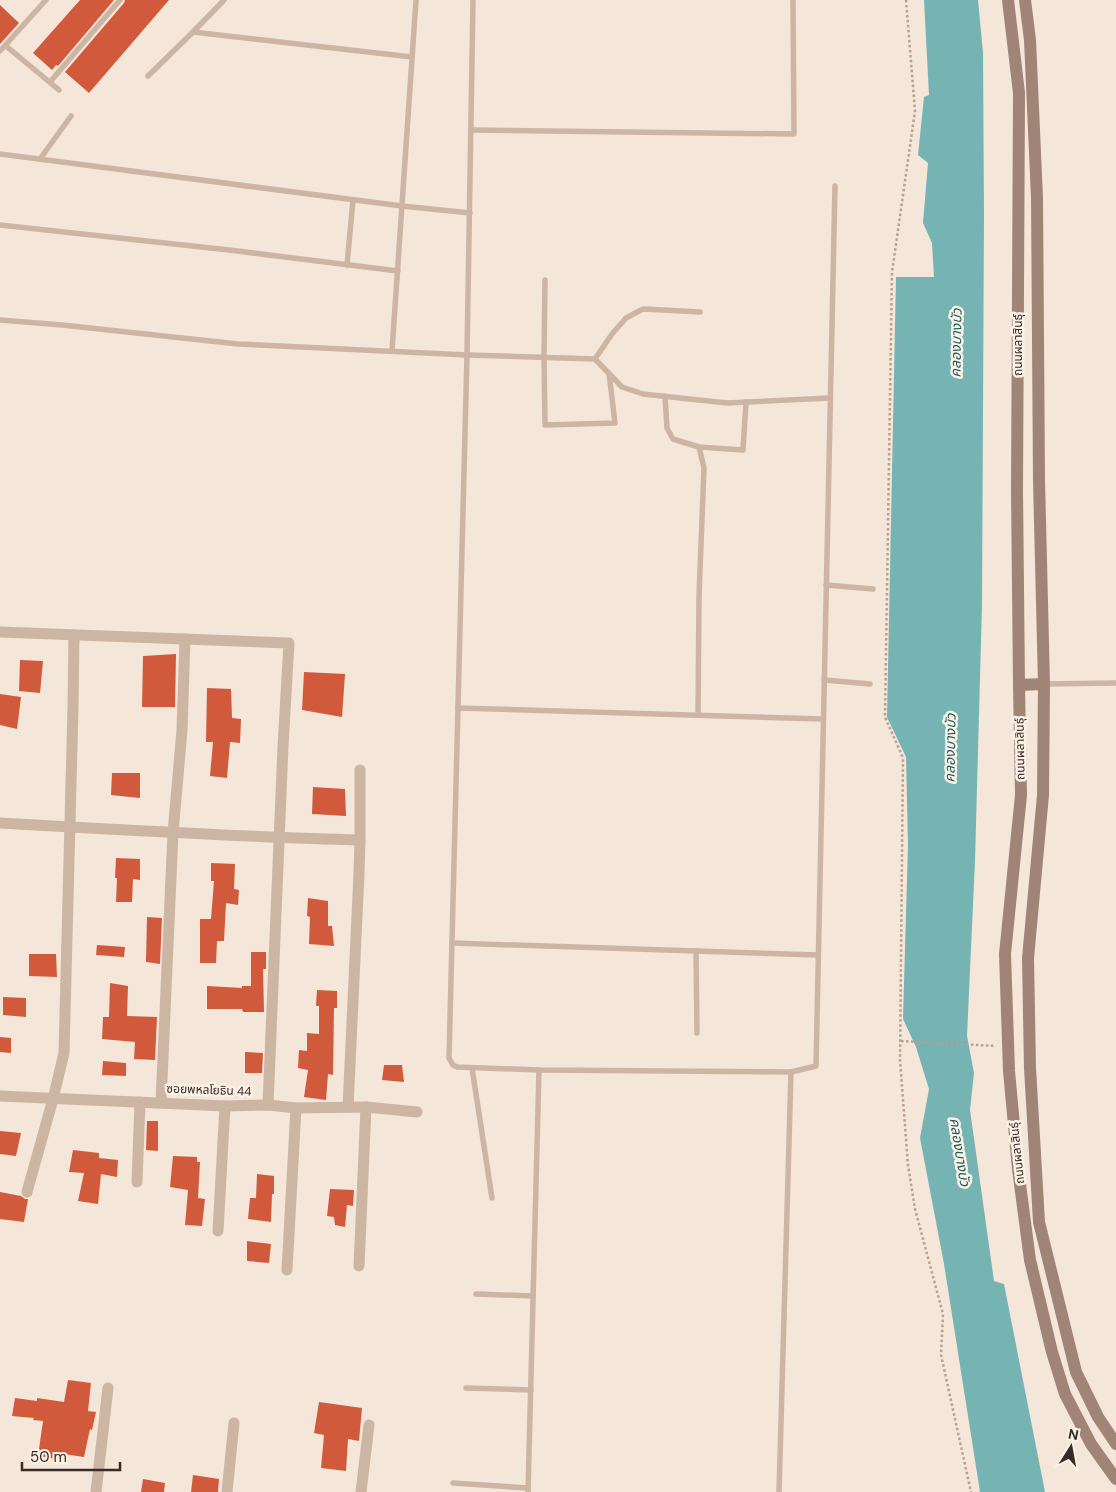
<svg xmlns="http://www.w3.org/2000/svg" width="1116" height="1492" font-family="'DM Sans','Noto Sans Thai',sans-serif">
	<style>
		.water { fill: #76b3b3 }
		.building { fill: #d05a3b }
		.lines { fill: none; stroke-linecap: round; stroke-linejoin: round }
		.path { stroke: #b99f8e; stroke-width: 2.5; stroke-dasharray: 2.5 2.5; stroke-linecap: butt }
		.service { stroke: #cdb5a4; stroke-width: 5.5 }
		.minor { stroke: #cdb5a4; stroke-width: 11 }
		.secondary { stroke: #a08476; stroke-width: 12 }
		.labels { text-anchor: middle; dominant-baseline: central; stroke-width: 5; stroke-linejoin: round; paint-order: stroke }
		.street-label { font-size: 12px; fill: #372b27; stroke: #fbf1e6 }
		.water-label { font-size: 14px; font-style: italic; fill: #195a5c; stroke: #fbf1e6 }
	</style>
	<rect width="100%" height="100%" fill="#f4e6d9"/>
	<path class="water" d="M924,0h54l5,53 1,163 -2,388 -7,257 -8,175 7,37 -4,37 24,171 10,3 41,208h-65l-36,-228 -24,-126 9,-49 -13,-42 -13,-28 5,-174 -2,-88 -19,-40 9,-440h38l-2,-34 -9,-20 5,-60 -10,-8 6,-58 5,-2z"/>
	<g class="building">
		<path d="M80,0h34l-56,66 -2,-1 -4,5 -19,-17z"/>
		<path d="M125,0h44l-80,93 -24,-21 59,-69z"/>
		<path d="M0,5l19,18 -19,21z"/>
		<path d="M176,654l-1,53h-33l1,-51z"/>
		<path d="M20,660l23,1 -3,32 -21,-2z"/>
		<path d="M304,672l41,2 -3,43 -40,-7z"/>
		<path d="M207,688l24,1 1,29 9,1 -1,24 -10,-1 -3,36 -17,-2 3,-34h-7z"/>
		<path d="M0,694l21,3 -4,32 -17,-4z"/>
		<path d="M112,773h28v25l-29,-3z"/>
		<path d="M313,787l32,2 1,27 -34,-2z"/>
		<path d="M116,858l24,1v21l-7,-1 -1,23h-16l1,-24h-2z"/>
		<path d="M211,863l24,1 -1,25 5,1 -1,15 -12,-2 -2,38h-7l-1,22h-16v-44h11l3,-38h-3z"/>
		<path d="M308,898l20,3v25h4l2,20 -25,-2 1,-27 -3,-1z"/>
		<path d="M147,917l15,1 -2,46 -14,-2z"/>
		<path d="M97,945l28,2 -1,10 -28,-2z"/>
		<path d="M251,952h15v17h-3l1,43h-21l-1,-3h-35v-23l35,2v-2h9z"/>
		<path d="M29,954h27l1,23 -28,-1z"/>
		<path d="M110,983l18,3 -1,30 30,1 -2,43 -21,-1 1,-17 -33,-3 1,-22h6z"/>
		<path d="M317,990l20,1v17h-3l-1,67 -5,-1 -2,26 -22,-3 4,-27 -10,-2 1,-18 8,1v-18l12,1v-28h-3z"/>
		<path d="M3,997l23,1v19l-23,-2z"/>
		<path d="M0,1037l11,1v15l-11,-1z"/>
		<path d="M245,1052l18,1 -1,20h-17z"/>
		<path d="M103,1061l23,2v13l-24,-1z"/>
		<path d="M384,1065h18l2,17 -22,-2z"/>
		<path d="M147,1121h11v30l-12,-1z"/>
		<path d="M0,1131l21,2 -5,23 -16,-2z"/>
		<path d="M73,1150l26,3v5l19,2 -1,17 -16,-3 -3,30 -20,-3 6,-28 -15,-1z"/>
		<path d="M173,1156l24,1v5h3l-2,36 7,1 -3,27 -17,-1 3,-35 -18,-3z"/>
		<path d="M257,1174l17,2v18h-2l-1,28 -23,-3 2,-21h6z"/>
		<path d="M330,1189l24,1 -1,16 -6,-1 -2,22 -10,-2 -1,-8 -7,-1z"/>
		<path d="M0,1192l21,4 4,3h3l-4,23 -24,-3z"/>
		<path d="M247,1241l24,3 -2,19 -22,-2z"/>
		<path d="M68,1380l23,3 -3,28 8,1 -4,18 -2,-1 -6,28 -27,-4 -1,6 -18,-3 5,-35 -10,-1 1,-2 -22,-2 3,-18 22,3v-3l27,4z"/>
		<path d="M319,1402l43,6 -3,33 -11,-2 -2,32 -25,-3 3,-33 -10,-2z"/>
		<path d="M193,1475l26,4 -1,13h-27z"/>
		<path d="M143,1479l22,4 -1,9h-23z"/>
	</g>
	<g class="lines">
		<g class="path">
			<path d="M906,0l9,111 -23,161 -7,445 18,41 -3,302 8,105 7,44 28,105 -2,41 30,137"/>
			<path d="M901,1041l95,5"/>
		</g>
		<g class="service">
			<path d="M473,0l-6,355 -18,703 4,7 4,2 82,3 252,2 25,-6 19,-880"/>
			<path d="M193,32l219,25"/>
			<path d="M6,46l53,44"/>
			<path d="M0,51l46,-51"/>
			<path d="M148,76l45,-44 31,-32"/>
			<path d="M50,82l70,-82"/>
			<path d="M471,130l323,4 -1,-134"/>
			<path d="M0,154l402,52 68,7"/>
			<path d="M40,159l31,-43"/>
			<path d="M0,225l229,25 169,21"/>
			<path d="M347,265l6,-65"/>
			<path d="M545,280l-1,77 1,68 70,-2 -6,-50"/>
			<path d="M0,320l62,5 176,19 229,11 128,4 17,-25 14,-16 17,-9 57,3"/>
			<path d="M392,351l24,-351"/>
			<path d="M595,359l27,28 21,7 84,9 103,-5"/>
			<path d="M665,396l2,32 6,11 26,8 44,3 3,-48"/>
			<path d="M826,585l47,4"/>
			<path d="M824,680l46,4"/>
			<path d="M1044,684l72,-1"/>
			<path d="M458,708l365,11"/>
			<path d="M698,715l1,-119 5,-128 -5,-21"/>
			<path d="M452,943l366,12"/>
			<path d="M696,951l1,82"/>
			<path d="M472,1068l20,130"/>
			<path d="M476,1294l57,2"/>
			<path d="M466,1388l65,2"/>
			<path d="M453,1483l75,5"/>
			<path d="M528,1492l11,-422"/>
			<path d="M779,1492l12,-420"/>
		</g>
		<g class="minor">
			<path d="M0,632l289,11 -6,103 -15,359"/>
			<path d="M0,823c120,7 240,14 360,17l-1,34 -11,233"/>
			<path d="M360,840v-70"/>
			<path d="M0,1096l225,10 43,-1 28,3 70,-1 51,5"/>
			<path d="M161,1102l12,-269 9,-103 3,-91"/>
			<path d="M137,1182l3,-80"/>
			<path d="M27,1192l26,-93 11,-46 9,-346 1,-72"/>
			<path d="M218,1231l7,-125"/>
			<path d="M359,1266l7,-159"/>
			<path d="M287,1270l9,-162"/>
			<path d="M96,1492l12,-104"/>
			<path d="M227,1492l7,-69"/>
			<path d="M361,1492l8,-67"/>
		</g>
		<g class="secondary">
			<path d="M1008,0l11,93 -2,398 2,194 2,110 -16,159 4,117 9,98 12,91 22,92 13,42 26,50 25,35"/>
			<path d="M1025,0l5,40 7,158 2,282 5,204 -1,111 -15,163 2,110 9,154 37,150 22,45 18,27"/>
			<path d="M1019,685l25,-1"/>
		</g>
	</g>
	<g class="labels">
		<g class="street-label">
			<text transform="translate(1018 345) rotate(-90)">ถนนผลาสินธุ์</text>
			<text transform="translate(1020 749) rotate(-91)">ถนนผลาสินธุ์</text>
			<text transform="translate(209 1090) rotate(2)">ซอยพหลโยธิน 44</text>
			<text transform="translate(1017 1153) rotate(-96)">ถนนผลาสินธุ์</text>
		</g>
		<g class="water-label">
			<text transform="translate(956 343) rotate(-89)">คลองบางบัว</text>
			<text transform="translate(950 748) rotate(-89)">คลองบางบัว</text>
			<text transform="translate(960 1152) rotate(81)">คลองบางบัว</text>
		</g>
	</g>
	<g transform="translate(1071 1447) rotate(11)" stroke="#fbf1e6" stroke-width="4" paint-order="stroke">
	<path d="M0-4L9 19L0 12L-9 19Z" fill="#372b27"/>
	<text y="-8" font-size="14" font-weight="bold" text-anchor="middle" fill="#372b27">N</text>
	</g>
	<path d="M22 1462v8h98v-8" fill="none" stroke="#372b27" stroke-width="2.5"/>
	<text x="30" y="1462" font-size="15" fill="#372b27" stroke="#fbf1e6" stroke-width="4" paint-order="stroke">50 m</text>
</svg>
